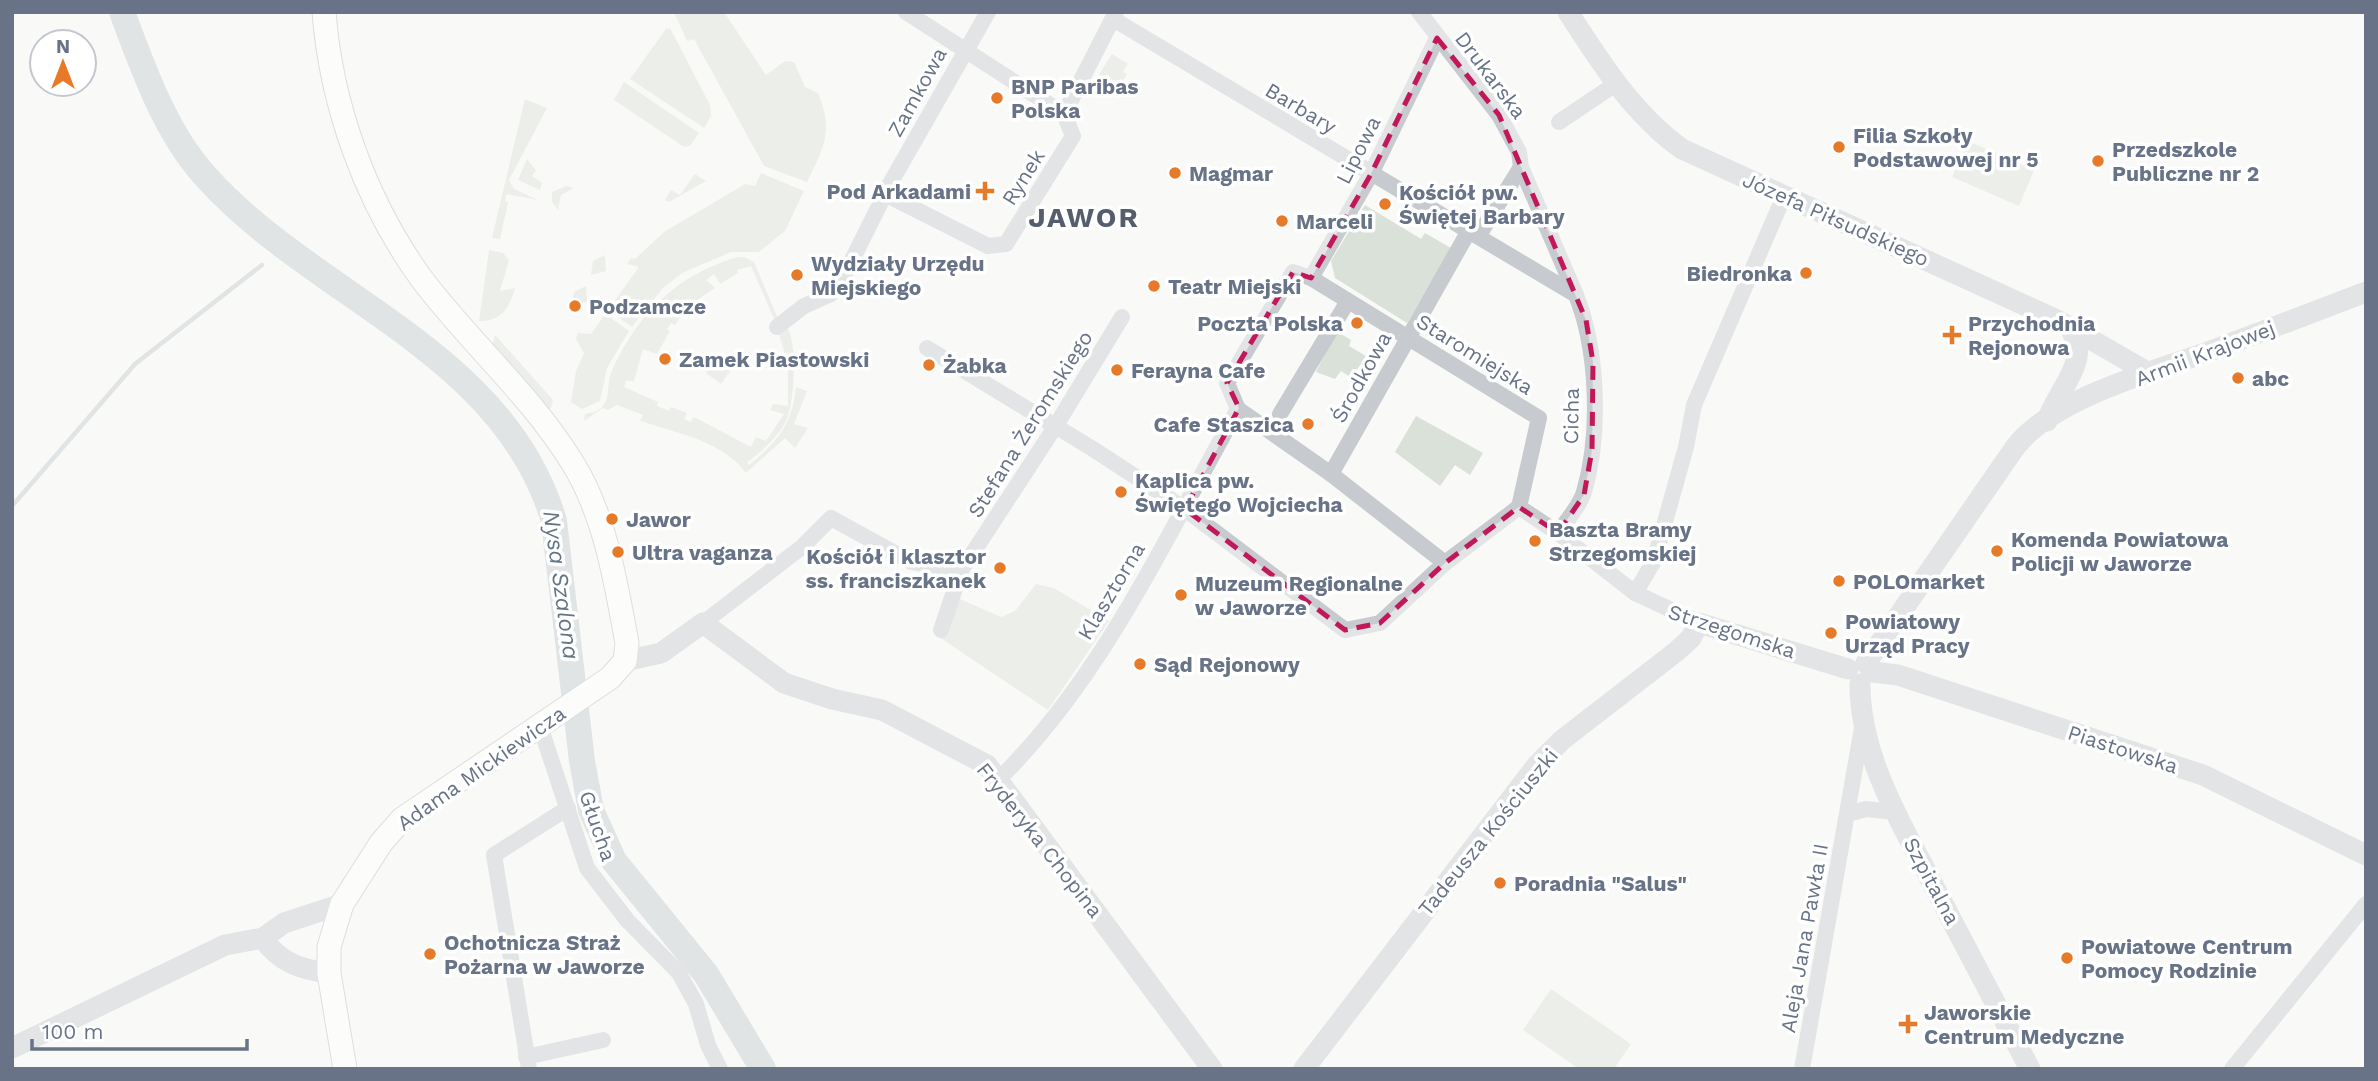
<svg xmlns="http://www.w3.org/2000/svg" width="2378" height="1081" font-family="'Work Sans',sans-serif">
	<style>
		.green { fill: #d9e1d8 }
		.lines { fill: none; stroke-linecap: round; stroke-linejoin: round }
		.stream { stroke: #c2c9cf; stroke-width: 4.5 }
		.river { stroke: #c2c9cf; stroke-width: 26 }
		.secondary-casing { stroke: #b9bcc3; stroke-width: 25 }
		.minor { stroke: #c7cace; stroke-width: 16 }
		.tertiary { stroke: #c7cace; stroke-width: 21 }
		.secondary { stroke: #fff; stroke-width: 23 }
		.marked { fill: none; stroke: #c2185b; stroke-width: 5; stroke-dasharray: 14 9; stroke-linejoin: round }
		.poi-dot { fill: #e77a29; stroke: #fff; stroke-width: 2.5 }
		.labels { text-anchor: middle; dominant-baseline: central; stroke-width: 7; stroke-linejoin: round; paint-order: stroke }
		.street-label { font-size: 21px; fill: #687388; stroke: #fff }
		.poi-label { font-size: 21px; font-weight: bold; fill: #687388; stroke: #fff; text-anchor: start }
		.water-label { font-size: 23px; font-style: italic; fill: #637483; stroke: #fff }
		.district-label { font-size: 28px; font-weight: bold; letter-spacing: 2px; fill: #565e6d; stroke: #fff }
	</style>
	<rect width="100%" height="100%" fill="#f9f9f7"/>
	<g class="green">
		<path d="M674,12h50l42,63 19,-14 9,1 11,25 13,6c16,38 6,54 -11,89l-43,-16 -70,-127 -7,2z"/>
		<path d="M670,28l40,77 1,11 -7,12 -74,-49 36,-50z"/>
		<path d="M1112,54l16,10 -5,8 4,2 -12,21 -11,-8 3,-5 -9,-6z"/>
		<path d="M624,82l75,51 -9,13 -6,1 -70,-47z"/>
		<path d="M525,99l22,9 -38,72 5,9 24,11 -32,-6 -1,7 3,1 -8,37 -8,-1z"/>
		<path d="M1968,141l66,29 -15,36 -67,-29z"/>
		<path d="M527,159l9,11 -4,6 10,7 -2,7 -22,-10z"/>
		<path d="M761,173l43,18 -19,40 -26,21h-28l-49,21 -20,16 -30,38 -24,-17 31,-43 -12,-3 4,-6 4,1 29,-27 81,-48 10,2z"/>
		<path d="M695,174l11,7 -37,21 -4,-2 6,-10 9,5z"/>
		<path d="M566,186l8,2 -13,7 -3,15 -6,-8v-10z"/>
		<path d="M1365,205l56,34 4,-6 26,15 -44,75 -72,-45 -4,-17z"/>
		<path d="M489,250l14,3 6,7 -9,31 15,-3c-5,19 -14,34 -36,33z"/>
		<path d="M605,255l1,16 -15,4 2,-14z"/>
		<path d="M744,257l10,5 25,59h-4l-24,-55 -14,4 1,3 -18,11 -6,-10 -8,6 9,8 -22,15 -3,-4 -7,5 2,6 -10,15 -4,-2 -4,6 3,2 -13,23 -14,-5 -9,32h-8l-2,6 34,15 -1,4 12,5 2,-4 16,6 -3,6 6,3 4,-5 57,30 5,-10 10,4 18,-27 -14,-4 3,-6 15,2v-41l-9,-31 8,-7c11,18 8,77 -2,96 -9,16 -24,29 -38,39l2,3c29,-24 43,-40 47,-78l11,4 -13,33 14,4 -13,20 -10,-10 -39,35c-22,-31 -71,-41 -106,-52l3,-6 -26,-10 -9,5 -5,-2 -19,13 1,-7c7,-1 15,-3 19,-10 6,-8 3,-21 7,-31 20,-47 55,-88 102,-107 10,-4 20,-10 31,-9z"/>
		<path d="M586,286l1,16 -15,3 2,-13z"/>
		<path d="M605,314l24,17 -22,37 -7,33 -18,8 -11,-7 5,-31 8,-18 -8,-14 2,-6 13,1z"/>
		<path d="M1336,331l15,9 -2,6 17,10 -14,22 -11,-7 -6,8 -19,-7z"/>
		<path d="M495,335l58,65 -2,8 -2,1 -56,-65z"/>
		<path d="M727,354l6,13 -12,17 -15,-11 10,-16z"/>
		<path d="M1416,416l67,37 -13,22 -15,-10 -15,21 -45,-34z"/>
		<path d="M1036,584l18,4 55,33 -61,89 -109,-73 14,-41 48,21 14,-6z"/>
		<path d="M1551,989l80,55 -17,25h-35l-56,-39z"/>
	</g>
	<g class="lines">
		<path class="stream" d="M12,506l123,-142 127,-99"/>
		<path class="river" d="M122,12c21,56 43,120 84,165 110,122 298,174 348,344l28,240 9,49 23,51 92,113 57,95"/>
		<g class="secondary-casing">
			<path id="secondary" d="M324,12c7,93 42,190 97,266 47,63 109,116 151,184 33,52 44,121 55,181l-2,18 -15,17 -208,141 -21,24 -39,61 -13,43v26l16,96"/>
		</g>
		<g class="minor">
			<path d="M906,12l158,102"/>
			<path d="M1419,12l80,103 20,37 2,15"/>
			<path d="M1113,19l463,276 -55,-128 -42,68"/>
			<path d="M1064,114l52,-102"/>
			<path d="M1559,122l58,-39"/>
			<path d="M885,194l103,52 18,-2 67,-108 -9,-22"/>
			<path d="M1311,278l60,-104 66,-136"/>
			<path d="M777,327l27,-21 27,-12 9,-10 51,-102 97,-170"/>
			<path d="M927,348l166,101 92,60 160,121 35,-7 65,-60"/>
			<path d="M1238,409l-11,-26 66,-111 18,6 228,140 -20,89"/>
			<path d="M1238,409l93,65 114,89 74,-56"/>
			<path d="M1280,414l68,-113"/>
			<path d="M1331,474l139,-245"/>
			<path d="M1519,507l39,26 77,60 64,30"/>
			<path d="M1558,533c8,-12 22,-27 26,-41 17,-58 14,-142 -8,-197"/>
			<path d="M1635,593l19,-32 32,-114 8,-42 90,-209"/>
			<path d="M703,623l99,-76 29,-29 80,44 50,9"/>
			<path d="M941,630l20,-59 94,-144 67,-110"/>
			<path d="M540,726l47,142 40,52 52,53 17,31 12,41 12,24"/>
			<path d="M998,780c106,-104 168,-244 240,-371"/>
			<path d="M1848,814l18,-5 29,3"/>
			<path d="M526,1057l77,-17"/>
			<path d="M529,1069l-35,-214 74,-47"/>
			<path d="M1802,1069l60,-341"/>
			<path d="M2232,1069l134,-165"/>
		</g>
		<g class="tertiary">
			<path d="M1568,12c32,50 66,103 114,137l375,171 92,53"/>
			<path d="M2047,421c9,-29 44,-60 25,-89"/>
			<path d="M625,661l36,-8 42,-30 81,60 48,16 50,11 105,55 225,304"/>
			<path d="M1866,663l150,-217c41,-50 140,-75 200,-97 50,-19 100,-38 150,-57"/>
			<path d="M1871,672l27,3 305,100 163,80"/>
			<path d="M1860,684c0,77 46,147 80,214 30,57 60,114 90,171"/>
			<path d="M263,938c15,24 39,32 66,35"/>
			<path d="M12,1048l213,-103 38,-7 21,-15 58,-19"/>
			<path d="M1304,1069l233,-304 25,-25 115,-89 14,-13 8,-15 149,46"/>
		</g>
		<use href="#secondary" class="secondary"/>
	</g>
	<path d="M0 0H2378V1081H0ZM1437,38l62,77 87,205 7,42 -1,88 -8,45 -26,38 -39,-26 -74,56 -65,60 -35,7 -160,-121 54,-101 -12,-25 66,-111 18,6 60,-104z" fill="#f9f9f7" fill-opacity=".55" fill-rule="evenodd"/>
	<path class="marked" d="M1437,38l62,77 87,205 7,42 -1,88 -8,45 -26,38 -39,-26 -74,56 -65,60 -35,7 -160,-121 54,-101 -12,-25 66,-111 18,6 60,-104z"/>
	<g class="poi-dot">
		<circle cx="997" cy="98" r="7"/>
		<circle cx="1839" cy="147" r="7"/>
		<circle cx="2098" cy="161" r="7"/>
		<circle cx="1175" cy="173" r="7"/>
		<path d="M981.5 180.5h7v7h7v7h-7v7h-7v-7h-7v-7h7z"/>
		<circle cx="1385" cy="204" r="7"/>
		<circle cx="1282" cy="221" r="7"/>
		<circle cx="1806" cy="273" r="7"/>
		<circle cx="797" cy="275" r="7"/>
		<circle cx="1154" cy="286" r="7"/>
		<circle cx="575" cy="306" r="7"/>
		<circle cx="1357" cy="323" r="7"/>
		<path d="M1948.5 324.5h7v7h7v7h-7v7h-7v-7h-7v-7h7z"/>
		<circle cx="665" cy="359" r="7"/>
		<circle cx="929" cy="365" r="7"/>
		<circle cx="1117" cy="370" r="7"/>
		<circle cx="2238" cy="378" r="7"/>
		<circle cx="1308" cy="424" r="7"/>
		<circle cx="1121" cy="492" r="7"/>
		<circle cx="612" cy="519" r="7"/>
		<circle cx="1535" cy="541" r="7"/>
		<circle cx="1997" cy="551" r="7"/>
		<circle cx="618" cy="552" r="7"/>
		<circle cx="1000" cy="568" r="7"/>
		<circle cx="1839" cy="581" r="7"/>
		<circle cx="1181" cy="595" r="7"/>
		<circle cx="1831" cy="633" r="7"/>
		<circle cx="1140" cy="664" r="7"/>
		<circle cx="1500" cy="883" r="7"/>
		<circle cx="430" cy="954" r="7"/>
		<circle cx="2067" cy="958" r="7"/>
		<path d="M1904.5 1013.5h7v7h7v7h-7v7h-7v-7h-7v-7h7z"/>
	</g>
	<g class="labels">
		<g class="street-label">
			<text transform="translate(1491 75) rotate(53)">Drukarska</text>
			<text transform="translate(917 92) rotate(-61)">Zamkowa</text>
			<text transform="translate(1301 108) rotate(31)">Barbary</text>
			<text transform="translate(1358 150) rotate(-63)">Lipowa</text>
			<text transform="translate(1023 177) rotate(-58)">Rynek</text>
			<text transform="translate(1836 219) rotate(24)">Józefa Piłsudskiego</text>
			<text transform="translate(2205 353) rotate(-21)">Armii Krajowej</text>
			<text transform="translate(1475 354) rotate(32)">Staromiejska</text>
			<text transform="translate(1361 377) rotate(-61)">Środkowa</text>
			<text transform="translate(1571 416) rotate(-89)">Cicha</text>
			<text transform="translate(1030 424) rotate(-58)">Stefana Żeromskiego</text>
			<text transform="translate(1111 591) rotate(-59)">Klasztorna</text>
			<text transform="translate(1732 631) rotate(18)">Strzegomska</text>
			<text transform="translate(2123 749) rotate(18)">Piastowska</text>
			<text transform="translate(481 768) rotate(-35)">Adama Mickiewicza</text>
			<text transform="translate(598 826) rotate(71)">Głucha</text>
			<text transform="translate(1488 832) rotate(-51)">Tadeusza Kościuszki</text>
			<text transform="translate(1040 840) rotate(52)">Fryderyka Chopina</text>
			<text transform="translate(1932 881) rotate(62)">Szpitalna</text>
			<text transform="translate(1804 938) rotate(-80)">Aleja Jana Pawła II</text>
		</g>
		<g class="poi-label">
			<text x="1011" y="86">BNP Paribas<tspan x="1011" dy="24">Polska</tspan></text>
			<text x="1853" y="135">Filia Szkoły<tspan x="1853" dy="24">Podstawowej nr 5</tspan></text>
			<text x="2112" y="149">Przedszkole<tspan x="2112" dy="24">Publiczne nr 2</tspan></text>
			<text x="1189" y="173">Magmar</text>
			<text x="971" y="191" text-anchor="end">Pod Arkadami</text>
			<text x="1399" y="192">Kościół pw.<tspan x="1399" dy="24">Świętej Barbary</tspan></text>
			<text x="1296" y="221">Marceli</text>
			<text x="811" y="263">Wydziały Urzędu<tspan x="811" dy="24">Miejskiego</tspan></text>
			<text x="1792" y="273" text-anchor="end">Biedronka</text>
			<text x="1168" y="286">Teatr Miejski</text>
			<text x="589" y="306">Podzamcze</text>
			<text x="1343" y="323" text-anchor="end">Poczta Polska</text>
			<text x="1968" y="323">Przychodnia<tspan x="1968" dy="24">Rejonowa</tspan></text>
			<text x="679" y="359">Zamek Piastowski</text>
			<text x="943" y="365">Żabka</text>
			<text x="1131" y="370">Ferayna Cafe</text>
			<text x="2252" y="378">abc</text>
			<text x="1294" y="424" text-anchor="end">Cafe Staszica</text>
			<text x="1135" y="480">Kaplica pw.<tspan x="1135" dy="24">Świętego Wojciecha</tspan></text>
			<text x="626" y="519">Jawor</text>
			<text x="1549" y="529">Baszta Bramy<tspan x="1549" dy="24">Strzegomskiej</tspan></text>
			<text x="2011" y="539">Komenda Powiatowa<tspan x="2011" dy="24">Policji w Jaworze</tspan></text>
			<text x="632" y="552">Ultra vaganza</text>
			<text x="986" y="556" text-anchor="end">Kościół i klasztor<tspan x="986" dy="24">ss. franciszkanek</tspan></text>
			<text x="1853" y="581">POLOmarket</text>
			<text x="1195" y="583">Muzeum Regionalne<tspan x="1195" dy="24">w Jaworze</tspan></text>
			<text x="1845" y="621">Powiatowy<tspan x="1845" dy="24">Urząd Pracy</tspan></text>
			<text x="1154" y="664">Sąd Rejonowy</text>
			<text x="1514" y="883">Poradnia "Salus"</text>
			<text x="444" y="942">Ochotnicza Straż<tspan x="444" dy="24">Pożarna w Jaworze</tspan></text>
			<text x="2081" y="946">Powiatowe Centrum<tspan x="2081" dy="24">Pomocy Rodzinie</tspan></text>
			<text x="1924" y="1012">Jaworskie<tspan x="1924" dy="24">Centrum Medyczne</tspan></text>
		</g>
		<g class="water-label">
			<text transform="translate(561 585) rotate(82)">Nysa Szalona</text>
		</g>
		<g class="district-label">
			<text x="1084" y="217">JAWOR</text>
		</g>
	</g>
	<rect width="2378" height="1081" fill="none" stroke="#687388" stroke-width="28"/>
	<g transform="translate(63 63)"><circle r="33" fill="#ffffff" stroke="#c3c7cf" stroke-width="2"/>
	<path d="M0-5L12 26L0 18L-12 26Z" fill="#e77a29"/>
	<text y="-10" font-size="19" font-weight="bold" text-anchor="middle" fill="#687388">N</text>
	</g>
	<path d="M32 1039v10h215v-10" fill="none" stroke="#687388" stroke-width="3.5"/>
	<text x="42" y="1039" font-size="21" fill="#687388" stroke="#ffffff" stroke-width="5" paint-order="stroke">100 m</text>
</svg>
